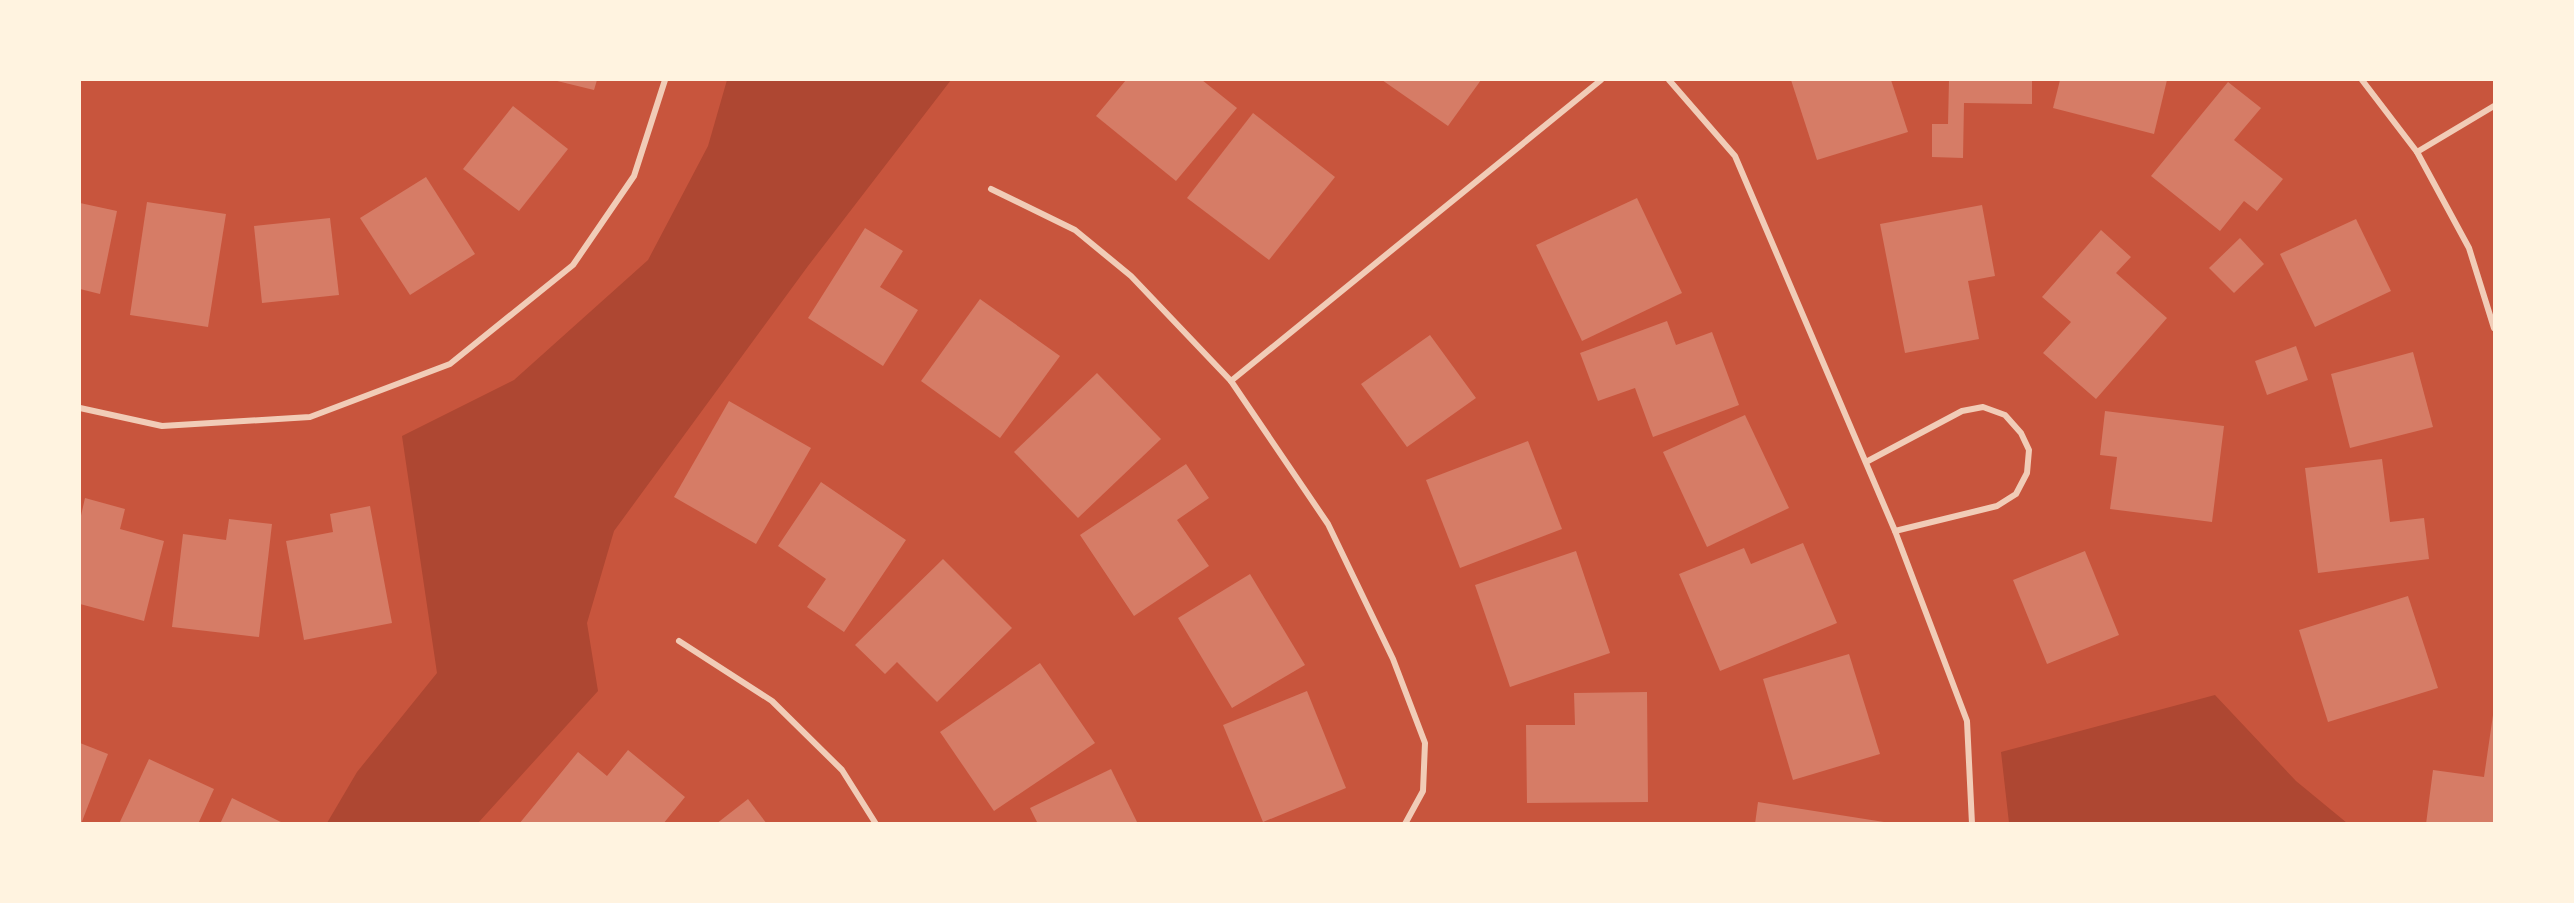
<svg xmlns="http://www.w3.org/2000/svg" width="2574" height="903" font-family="Barlow,sans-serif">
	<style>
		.green { fill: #ae4732 }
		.building { fill: #d67c66 }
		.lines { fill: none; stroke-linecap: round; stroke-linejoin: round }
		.minor { stroke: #f1ccb7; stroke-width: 6 }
	</style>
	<rect width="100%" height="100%" fill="#c8553d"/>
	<g class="green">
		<path d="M727,80h224l-143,186 -194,265 -27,92 11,68 -120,132h-151l30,-51 80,-99 -35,-237 112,-56 134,-120 60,-114z"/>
		<path d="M2215,695l81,86 51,42h-338l-8,-71z"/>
	</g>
	<g class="building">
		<path d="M553,80h44l-3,10z"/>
		<path d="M1126,80h76l35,28 -61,73 -80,-65z"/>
		<path d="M1382,80h99l-33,46z"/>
		<path d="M1791,80h100l17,52 -91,28z"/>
		<path d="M1949,80h83v24l-68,-1 -1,55 -31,-1v-33h16z"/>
		<path d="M2060,80h107l-13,54 -101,-26z"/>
		<path d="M2228,82l33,26 -27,32 49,39 -26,32 -13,-10 -24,30 -69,-55z"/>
		<path d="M513,106l55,43 -49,62 -56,-42z"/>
		<path d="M1253,113l82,64 -66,83 -82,-62z"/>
		<path d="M426,177l49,77 -65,41 -50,-77z"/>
		<path d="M1637,198l45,95 -100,48 -46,-96z"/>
		<path d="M147,202l79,12 -18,113 -78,-12z"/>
		<path d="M80,203l37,8 -17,83 -20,-5z"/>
		<path d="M1982,205l13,71 -27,5 11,58 -74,14 -25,-129z"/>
		<path d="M330,218l9,77 -77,8 -8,-77z"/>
		<path d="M2356,219l35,72 -76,36 -35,-73z"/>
		<path d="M865,228l38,23 -23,36 38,23 -35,56 -75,-48z"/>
		<path d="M2101,230l30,27 -15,16 51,45 -71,81 -53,-46 28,-31 -29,-25z"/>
		<path d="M2240,238l24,26 -30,29 -25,-25z"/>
		<path d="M980,299l80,57 -60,82 -79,-57z"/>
		<path d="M1667,321l9,24 36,-13 27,73 -86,32 -18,-49 -37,13 -18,-48z"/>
		<path d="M1430,335l46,63 -69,49 -46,-63z"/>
		<path d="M2296,346l12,34 -41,15 -12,-34z"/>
		<path d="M2413,352l20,75 -83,21 -19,-74z"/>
		<path d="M1097,373l64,66 -83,79 -64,-66z"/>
		<path d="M729,401l82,47 -55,96 -82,-47z"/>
		<path d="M2105,411l119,15 -12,96 -102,-13 7,-52 -17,-2z"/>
		<path d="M1745,415l44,93 -82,39 -44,-95z"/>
		<path d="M1528,441l34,88 -102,39 -34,-88z"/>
		<path d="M2382,459l8,63 34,-4 5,41 -111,14 -13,-105z"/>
		<path d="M1186,464l23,34 -32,22 32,46 -75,50 -54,-81z"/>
		<path d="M821,482l85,58 -62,92 -37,-25 19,-28 -48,-33z"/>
		<path d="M85,498l40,11 -5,20 44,12 -20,80 -64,-17v-84z"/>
		<path d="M370,506l22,117 -88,17 -18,-99 47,-9 -3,-18z"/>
		<path d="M229,519l43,5 -13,113 -87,-10 11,-93 43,6z"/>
		<path d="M1803,543l34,80 -117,48 -41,-97 65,-26 7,16z"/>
		<path d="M1576,551l34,102 -100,34 -35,-102z"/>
		<path d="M2085,551l34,84 -72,29 -34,-84z"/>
		<path d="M943,559l69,69 -75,74 -40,-40 -12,12 -30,-29z"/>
		<path d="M1250,574l55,91 -73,43 -54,-90z"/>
		<path d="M2408,596l30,92 -110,34 -29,-92z"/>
		<path d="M1849,654l31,100 -87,26 -30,-101z"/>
		<path d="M1040,663l55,80 -101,68 -54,-79z"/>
		<path d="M1307,691l39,97 -83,34 -40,-97z"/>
		<path d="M1647,692l1,110 -121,1 -1,-78h49l-1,-32z"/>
		<path d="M2493,715l1,109h-68l7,-54 51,7z"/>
		<path d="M80,743l28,11 -27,70h-1z"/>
		<path d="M628,750l57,47 -22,27h-144l59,-72 29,24z"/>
		<path d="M149,759l65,30 -16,35h-79z"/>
		<path d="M1111,769l27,55h-100l-8,-16z"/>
		<path d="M232,798l53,26h-65z"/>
		<path d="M748,799l19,25h-51z"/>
		<path d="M1758,802l126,20v2h-129z"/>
	</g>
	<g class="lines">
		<g class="minor">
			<path d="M1669,80l66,76 160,375 72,190 5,103"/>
			<path d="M2362,80l55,72 52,96 25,80"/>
			<path d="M2417,152l77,-46"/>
			<path d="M991,189l84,41 56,46 100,105 97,143 65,135 32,84 -2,48 -18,33"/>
			<path d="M1231,381l370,-301"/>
			<path d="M80,408l82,18 148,-9 140,-53 123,-99 61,-89 31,-96"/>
			<path d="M1866,462l96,-51 21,-4 22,8 16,18 8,17 -2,23 -11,21 -19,12 -102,25"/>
			<path d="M679,641l93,60 70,69 34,54"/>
		</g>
	</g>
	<rect width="2574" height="903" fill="none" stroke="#fff3e0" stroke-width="162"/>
</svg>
